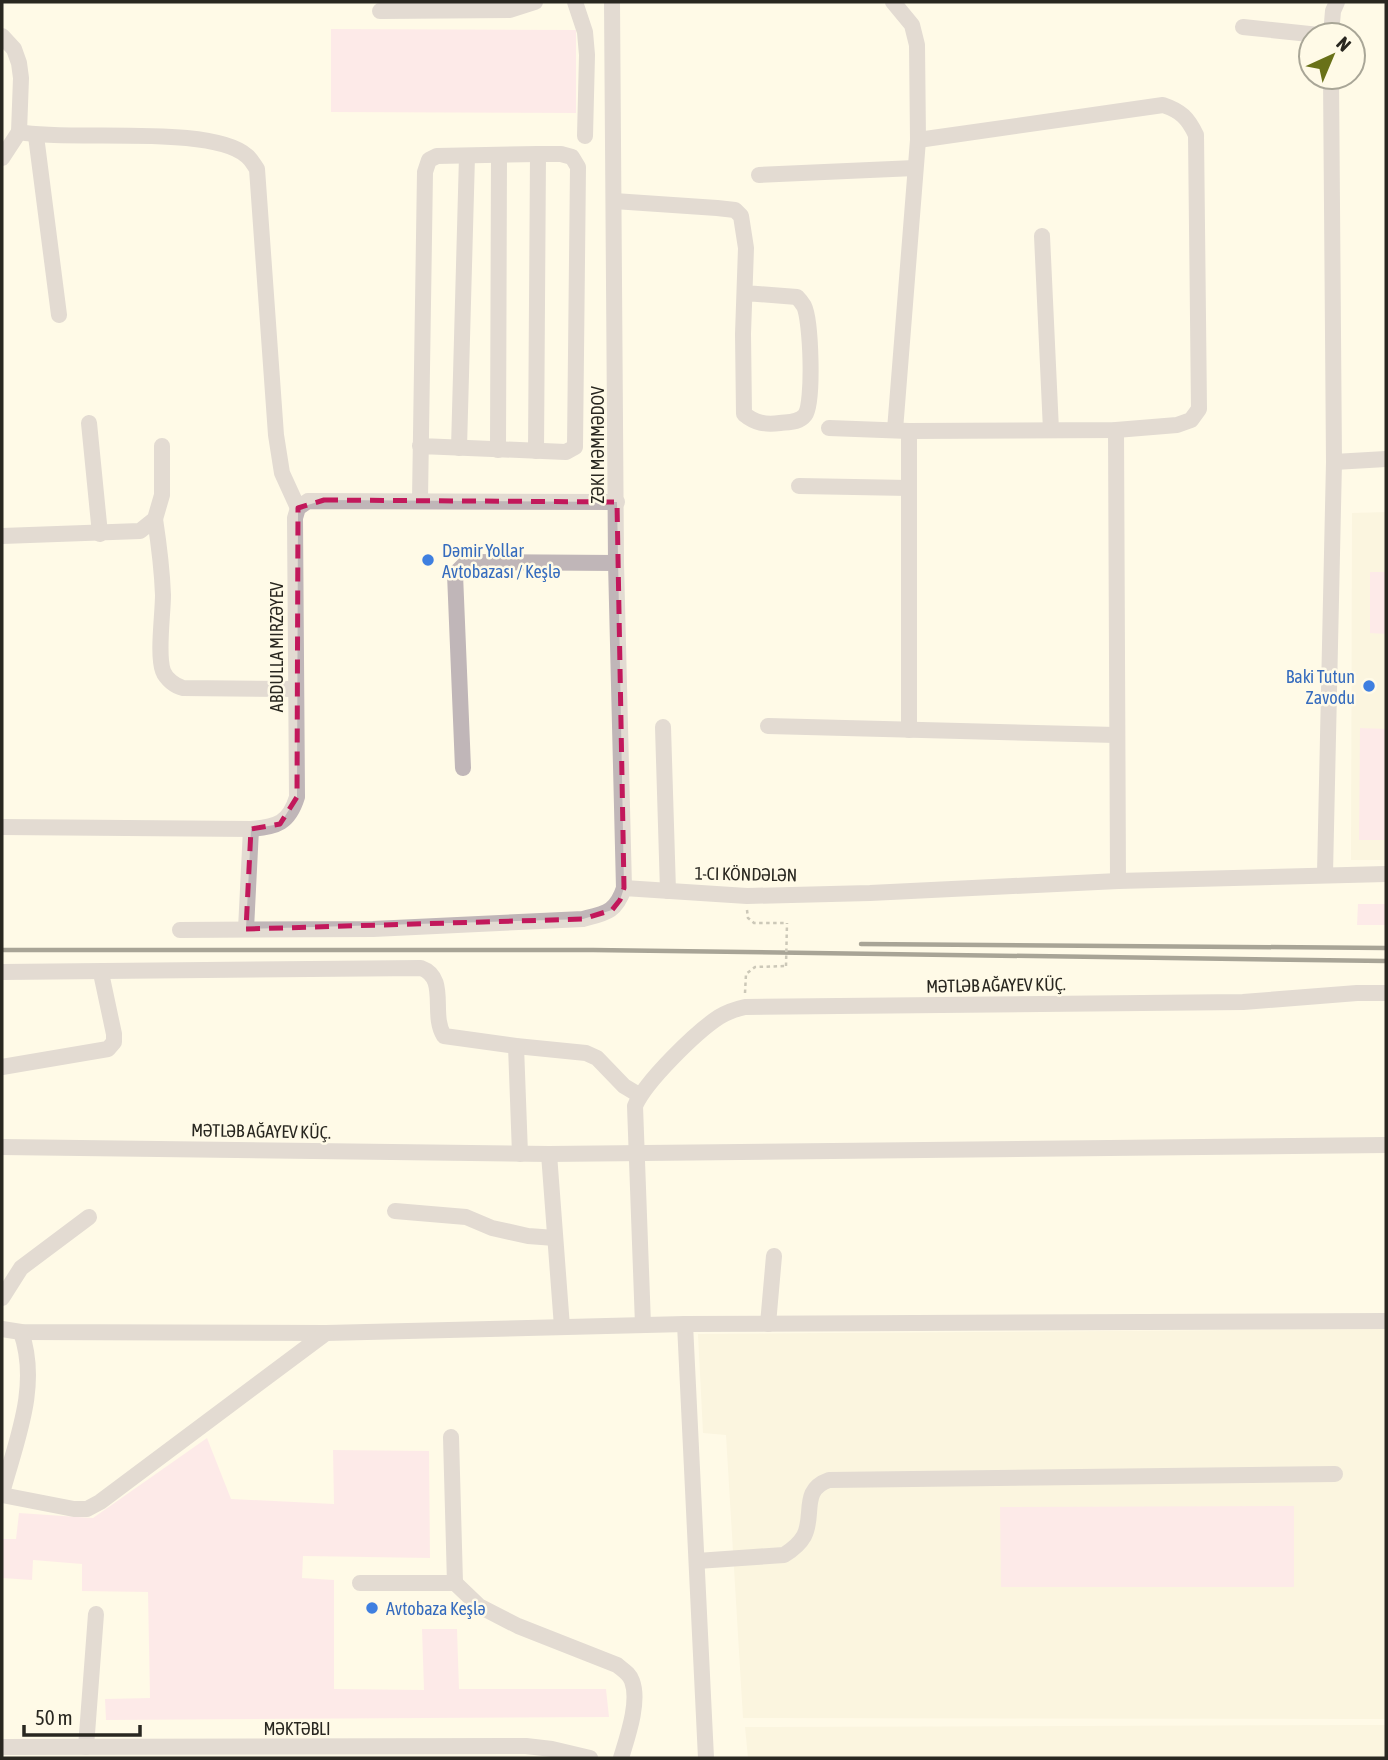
<svg xmlns="http://www.w3.org/2000/svg" width="1388" height="1760" font-family="'Asap Condensed',sans-serif">
	<style>
		.built { fill: #f6efd5 }
		.building { fill: #fbd8e8 }
		.lines { fill: none; stroke-linecap: round; stroke-linejoin: round }
		.path { stroke: #8f8c7f; stroke-width: 2.5; stroke-dasharray: 3.5 3.5; stroke-linecap: butt }
		.minor { stroke: #c0b6b8; stroke-width: 16 }
		.rail { stroke: #3e3c34; stroke-width: 4.5 }
		.path-bridge { stroke: #8f8c7f; stroke-width: 2.5; stroke-dasharray: 3.5 3.5; stroke-linecap: butt }
		.marked { fill: none; stroke: #c2185b; stroke-width: 5; stroke-dasharray: 14 9; stroke-linejoin: round }
		.shop-dot { fill: #3f7fe0; stroke: #fffae7; stroke-width: 2.5 }
		.labels { text-anchor: middle; dominant-baseline: central; stroke-width: 5; stroke-linejoin: round; paint-order: stroke }
		.street-label { font-size: 18px; fill: #292720; stroke: #fffae7 }
		.shop-label { font-size: 18px; fill: #366cbe; stroke: #fffae7; text-anchor: start }
	</style>
	<rect width="100%" height="100%" fill="#fffae7"/>
	<g class="built">
		<path d="M1386,512v348h-35l1,-347z"/>
		<path d="M1386,1329v390l-643,-1 -17,-283 -23,-2 -5,-99z"/>
		<path d="M1386,1725v33h-638l-3,-31z"/>
	</g>
	<g class="building">
		<path d="M331,29l245,1v83l-245,-1z"/>
		<path d="M1370,572h16v62l-16,-1z"/>
		<path d="M1360,728l26,1v111h-27z"/>
		<path d="M1358,904h28v21h-29z"/>
		<path d="M207,1438l24,61 103,5 -1,-54 96,1 1,107 -127,-2 -1,22 32,2v109l90,1 -2,-61h35l2,60h147l3,28 -503,3 -1,-21 45,-1 -2,-106 -66,-1v-27l-49,-4 -1,20 -30,-2v-39h14l3,-26 74,5z"/>
		<path d="M1294,1506v81h-293l-1,-80z"/>
	</g>
	<g class="lines">
		<g class="path">
			<path d="M747,910l1,8 6,5h33"/>
			<path d="M745,993l1,-19 9,-7 31,-1"/>
		</g>
		<g class="minor">
			<path d="M575,2l10,30 2,23 -2,81"/>
			<path d="M612,2l4,561 8,325"/>
			<path d="M893,2l19,23 5,20 1,95 -23,290"/>
			<path d="M380,11l130,-1 25,-8"/>
			<path d="M1243,27l76,8"/>
			<path d="M1331,35l2,-24 4,-9"/>
			<path d="M2,36l12,13 5,14 2,15 -2,54 -17,26"/>
			<path d="M19,132c52,10 192,-8 228,24 4,3 7,9 10,13l19,266 6,38 16,35"/>
			<path d="M36,136l23,179"/>
			<path d="M759,175l156,-7"/>
			<path d="M614,201l103,7 18,2 6,6 5,32 -3,86 1,80c11,9 21,11 36,9 8,-1 19,0 25,-8 9,-12 6,-95 -1,-109 -2,-3 -4,-6 -7,-9l-52,-4"/>
			<path d="M1042,236l9,194"/>
			<path d="M89,423l11,111"/>
			<path d="M829,428l80,3 207,-1 61,-5 14,-5 8,-11 -3,-274c-8,-17 -15,-24 -33,-30l-245,35"/>
			<path d="M1116,430l2,451"/>
			<path d="M459,448l8,-292"/>
			<path d="M498,450l1,-295"/>
			<path d="M536,451l2,-297"/>
			<path d="M1334,462l52,-3"/>
			<path d="M799,486l110,2"/>
			<path d="M420,500l5,-328 4,-12 8,-4 101,-2h23l11,3 6,10 -3,280 -9,5 -146,-6"/>
			<path d="M155,519c4,26 7,50 8,76 0,19 -6,60 0,76 3,8 12,15 20,17l113,1"/>
			<path d="M2,536l138,-5 15,-12 7,-24v-49"/>
			<path d="M768,726l348,9"/>
			<path d="M663,727l5,164"/>
			<path d="M909,730v-299"/>
			<path d="M463,768l-8,-194 12,-12 149,1"/>
			<path d="M2,827l249,2c26,-2 38,-6 46,-32l-2,-279 3,-10 10,-7 309,1"/>
			<path d="M1325,874l9,-412 -3,-385"/>
			<path d="M246,929l5,-100"/>
			<path d="M180,930l193,-1 210,-10c23,-6 33,-7 41,-31l123,8 123,-3 248,-12 268,-7"/>
			<path d="M2,972l419,-4c28,10 9,46 23,68l72,10 70,7 11,5 27,28 15,9"/>
			<path d="M516,1046l4,108"/>
			<path d="M2,1067l106,-18 6,-7v-8l-13,-61"/>
			<path d="M2,1147l547,7 837,-9"/>
			<path d="M549,1154l13,173"/>
			<path d="M395,1211l71,6 26,11 36,8 27,2"/>
			<path d="M2,1298l19,-30 68,-51"/>
			<path d="M685,1324l21,434"/>
			<path d="M768,1324l6,-68"/>
			<path d="M643,1325l-8,-219c10,-24 61,-74 84,-89 8,-5 17,-8 26,-10l498,-5 114,-9h29"/>
			<path d="M2,1329l19,3 305,1 359,-9 701,-3"/>
			<path d="M451,1437l4,146"/>
			<path d="M2,1493c14,-52 38,-107 19,-161"/>
			<path d="M2,1495l72,14h13l13,-7 226,-169"/>
			<path d="M697,1561l87,-6c8,-5 15,-10 20,-19 11,-21 -4,-46 25,-56l506,-6"/>
			<path d="M360,1583h95l24,23 39,20 99,39c6,5 13,9 15,16 8,21 -5,57 -11,77"/>
			<path d="M2,1747l524,-1 26,3 38,9"/>
			<path d="M86,1747l10,-133"/>
		</g>
		<g class="rail">
			<path d="M861,944l525,4"/>
			<path d="M2,950h591l793,11"/>
		</g>
		<path class="path-bridge" d="M786,966l1,-43"/>
	</g>
	<path d="M0 0H1388V1760H0ZM324,500l293,2 7,386 -4,12 -8,10 -29,9 -337,10 5,-100 29,-5 17,-27 1,-289z" fill="#fffae7" fill-opacity=".55" fill-rule="evenodd"/>
	<path class="marked" d="M324,500l293,2 7,386 -4,12 -8,10 -29,9 -337,10 5,-100 29,-5 17,-27 1,-289z"/>
	<g class="shop-dot">
		<circle cx="428" cy="560" r="7"/>
		<circle cx="1369" cy="686" r="7"/>
		<circle cx="372" cy="1608" r="7"/>
	</g>
	<g class="labels">
		<g class="street-label">
			<text transform="translate(597 445) rotate(-90)">ZƏKI MƏMMƏDOV</text>
			<text transform="translate(276 647) rotate(-90)">ABDULLA MIRZƏYEV</text>
			<text transform="translate(746 874) rotate(1)">1-CI KÖNDƏLƏN</text>
			<text transform="translate(996 985) rotate(-1)">MƏTLƏB AĞAYEV KÜÇ.</text>
			<text transform="translate(261 1131) rotate(1)">MƏTLƏB AĞAYEV KÜÇ.</text>
			<text x="297" y="1728">MƏKTƏBLI</text>
		</g>
		<g class="shop-label">
			<text x="442" y="550">Dəmir Yollar<tspan x="442" dy="21">Avtobazası / Keşlə</tspan></text>
			<text x="1355" y="676" text-anchor="end">Baki Tutun<tspan x="1355" dy="21">Zavodu</tspan></text>
			<text x="386" y="1608">Avtobaza Keşlə</text>
		</g>
	</g>
	<rect width="1388" height="1760" fill="none" stroke="#292720" stroke-width="7"/>
	<g transform="translate(1332 56) rotate(44)"><circle r="33" fill="#fffae7" stroke="#a9a697" stroke-width="2"/>
	<path d="M0-5L12 26L0 18L-12 26Z" fill="#697118"/>
	<text y="-10" font-size="19" font-weight="bold" text-anchor="middle" fill="#292720">N</text>
	</g>
	<path d="M24 1725v10h116v-10" fill="none" stroke="#292720" stroke-width="3.5"/>
	<text x="35" y="1725" font-size="21" fill="#292720" stroke="#fffae7" stroke-width="5" paint-order="stroke">50 m</text>
</svg>
